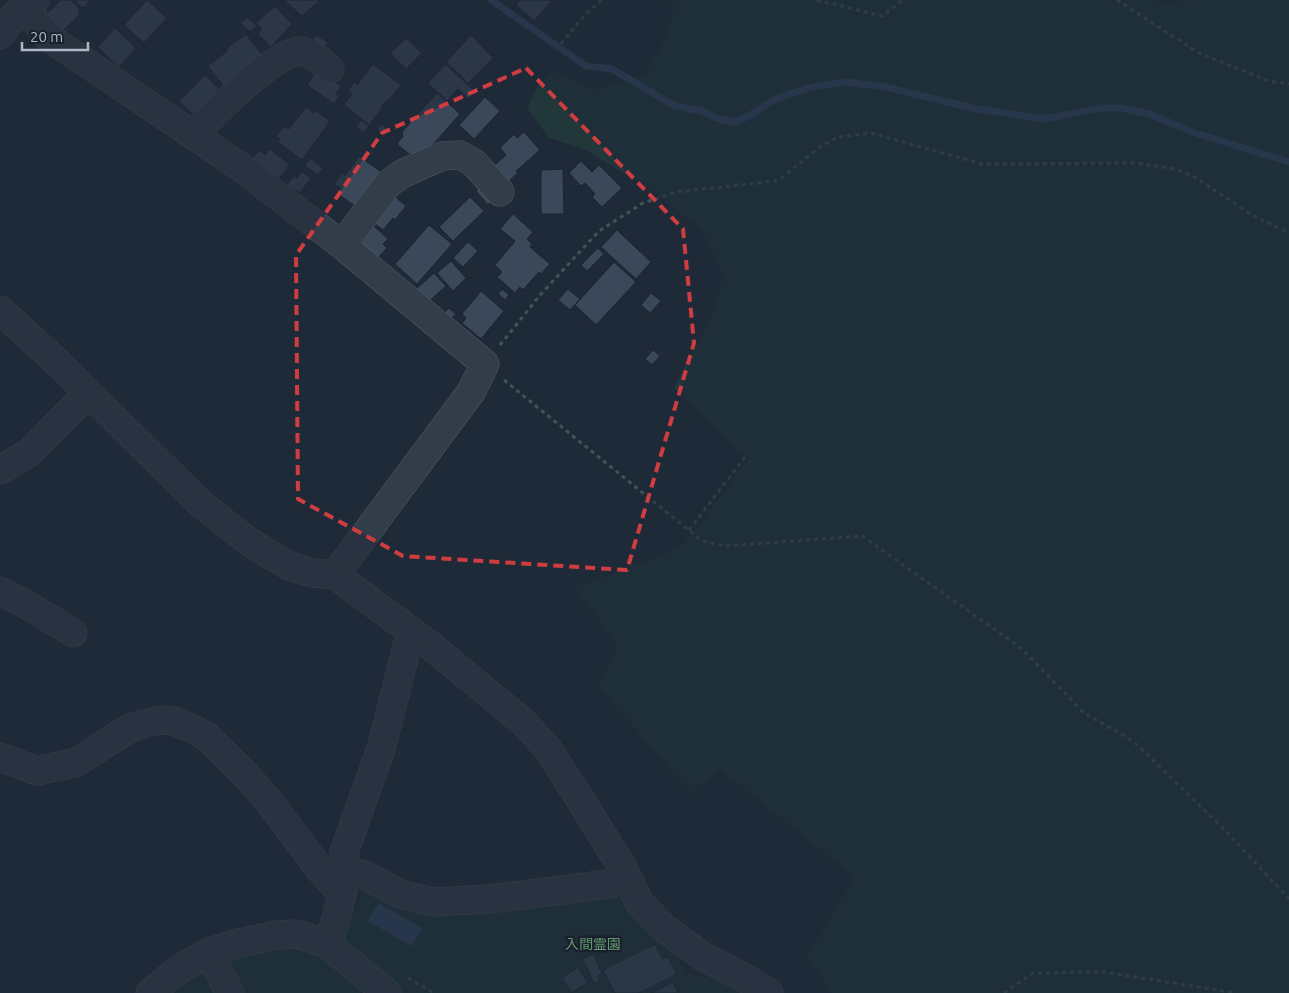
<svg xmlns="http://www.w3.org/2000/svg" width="1289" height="993" font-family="Ubuntu,'Noto Sans JP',sans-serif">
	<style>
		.green { fill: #21373a }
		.water { fill: #324561 }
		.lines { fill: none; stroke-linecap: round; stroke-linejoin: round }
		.stream { stroke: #324561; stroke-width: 7 }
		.building { fill: #3b4859; stroke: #1b2330 }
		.minor-casing { stroke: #505a67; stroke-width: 29 }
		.path { stroke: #3f5457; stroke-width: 3; stroke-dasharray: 4 4; stroke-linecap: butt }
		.minor { stroke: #333c49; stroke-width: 28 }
		.marked { fill: none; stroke: #d03d40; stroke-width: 4; stroke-dasharray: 10 6; stroke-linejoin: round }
		.labels { text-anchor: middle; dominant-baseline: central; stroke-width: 5; stroke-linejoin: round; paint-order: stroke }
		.park-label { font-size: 14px; fill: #649770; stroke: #19212d }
	</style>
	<rect width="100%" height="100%" fill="#1f2a39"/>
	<g class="green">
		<path d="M668,0h486l5,3 34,-3h96v993h-456l-26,-36 48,-80 -136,-109 -27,25 -94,-107 20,-41 -42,-57 102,-39 19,-21 52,-70 -41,-36 -34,-34 36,-69 14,-43 -21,-45 -56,-44 -65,-39 -33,-10 -22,-30 11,-22 16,-14 39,18 52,-15 19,-34 11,-34z"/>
		<path d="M368,883l34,16 215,-9 28,38 16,4 26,42 55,9 16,10h-591l36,-26 143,-42z"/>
	</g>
	<path class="water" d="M378,903l44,25 -11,18 -43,-25z"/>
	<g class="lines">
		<path class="stream" d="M491,0l95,66 26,3 63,37 27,5 14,7 18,4 15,-6 26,-17 37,-12 33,-5 41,5 86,21 71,11 58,-11h20l28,6 43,18 97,30"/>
	</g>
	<g class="building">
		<path d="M61,0h10l9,10 -2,2 2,2 -18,18 -17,-17z"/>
		<path d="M75,0h15l-7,8z"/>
		<path d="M147,0l20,18 -23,25 -20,-18z"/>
		<path d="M284,0h36l-18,16z"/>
		<path d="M520,0h31l1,1 -18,20 -18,-16z"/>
		<path d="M275,6l17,18 -21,23 -13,-13 4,-5 -6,-6z"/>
		<path d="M247,17l10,9 -7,6 -10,-9z"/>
		<path d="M115,28l21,20 -17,19 -21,-20z"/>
		<path d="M246,34l20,26 -40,29 -18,-23 19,-15 -1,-2z"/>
		<path d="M316,35l12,7 -6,9 -12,-7z"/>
		<path d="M471,35l22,23 -25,25 -22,-21z"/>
		<path d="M406,38l16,15 -16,16 -16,-16z"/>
		<path d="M373,64l28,21 -13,16 -1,-1 -6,7 1,1 -13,17 -25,-20 8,-11 -4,-4 6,-8 3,3z"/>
		<path d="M446,64l28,27 -6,7 -10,-9 -11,12 -19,-18z"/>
		<path d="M317,70l24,16 -5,8 3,2 -5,8 -27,-19z"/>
		<path d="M205,75l19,19 -26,25 -19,-18z"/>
		<path d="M437,93l23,21 -32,36 -15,7 -15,-12v-3l5,-5 -1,-5z"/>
		<path d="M485,97l15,14 -26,28 -15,-14z"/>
		<path d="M306,107l8,6 2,-2 14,10 -28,39 -24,-18 2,-3 -4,-3 8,-10 5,3z"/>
		<path d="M361,120l8,6 -5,7 -8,-7z"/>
		<path d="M382,124l6,6 -4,5 -7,-6z"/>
		<path d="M524,132l16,18 -24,21 2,2 -16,14 -14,-16 18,-16 -6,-7 14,-14 3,4z"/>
		<path d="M270,149l19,15 -3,4 1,1 -11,13 -24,-23 7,-9 6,5z"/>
		<path d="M359,156l25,18 -25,35 -22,-16 4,-5 -7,-4 8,-11 3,3z"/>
		<path d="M310,158l13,10 -5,7 -13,-9z"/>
		<path d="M581,161l11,11 7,-7 23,23 -20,19 -10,-10 3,-3 -10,-11 -4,3 -12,-13z"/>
		<path d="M563,169l1,45h-23v-44z"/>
		<path d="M302,171l9,8 -12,14 -3,-3 -3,4 -8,-7 9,-11 3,2z"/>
		<path d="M481,186l12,14 -5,5 -12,-14z"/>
		<path d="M392,194l14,12 -11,14 -2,-2 -10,12 -12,-9z"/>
		<path d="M470,197l14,14 -31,30 -14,-14z"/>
		<path d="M513,214l20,18 -6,7 5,5 -2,3 20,17 -9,10 -2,-2 -16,18 -3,-3 -5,6 -18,-16 5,-5 -7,-7 20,-24 -15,-12z"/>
		<path d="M429,225l23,19 -35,40 -22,-20z"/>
		<path d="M374,226l14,13 -5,5 4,4 -11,12 -18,-17z"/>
		<path d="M617,230l34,32 -15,17 -35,-32z"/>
		<path d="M468,242l10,9 -15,16 -10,-9z"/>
		<path d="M598,248l6,6 -17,17 -6,-6z"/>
		<path d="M451,261l15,17 -13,13 -16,-18z"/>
		<path d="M614,262l22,20 -40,43 -21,-20z"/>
		<path d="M434,273l12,13 -19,17 -12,-13z"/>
		<path d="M502,289l7,6 -4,5 -7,-6z"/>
		<path d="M568,289l12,10 -10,11 -12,-10z"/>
		<path d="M481,291l23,20 -23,28 -19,-16 4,-5 -4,-4z"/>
		<path d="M651,293l10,8 -11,12 -9,-8z"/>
		<path d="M449,308l7,6 -5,4 -6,-6z"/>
		<path d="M653,350l7,6 -8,9 -7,-6z"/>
		<path d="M655,944l8,15 5,-2 9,17 -38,19h-24l-12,-23z"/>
		<path d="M594,954l8,20 -4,2 2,5 -6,3 -11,-25z"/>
		<path d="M578,967l10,15 -16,11 -10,-15z"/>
		<path d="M673,982l5,11h-27z"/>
	</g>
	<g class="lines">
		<g class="minor-casing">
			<g id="minor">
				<path d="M26,0c3,15 13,26 22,37l191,129 103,79 143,119 -14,28 -136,183"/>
				<path d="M0,35l16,-21 19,-14"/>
				<path d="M194,136c16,-20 83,-86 107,-85 11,1 21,12 29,18"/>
				<path d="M342,245l46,-61 14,-10 40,-18 18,-1 14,8 26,29"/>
				<path d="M0,310l58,53 143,141 39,31 22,15 27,16 24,7 22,2 96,71 92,76 24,26 33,51 44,71 15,32 25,26 38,28 39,20 28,17"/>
				<path d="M0,470l30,-18 58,-59"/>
				<path d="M0,591l31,16 42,26"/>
				<path d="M0,757l37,14 40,-9 51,-33 15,-5 17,-4 14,1 17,7 15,8 39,38 22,25 51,68 24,27"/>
				<path d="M346,870l19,5 35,19 33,8 55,-3 82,-10 43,-6 14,-6"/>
				<path d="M327,944l9,-25 6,-25 4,-24 -2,-18 37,-103 26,-103 5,-13"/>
				<path d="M209,952l21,41"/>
				<path d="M150,993l28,-23 31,-18 22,-7 45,-10 21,-1 30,10 60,49"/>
			</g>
		</g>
		<g class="path">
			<path d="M817,0l65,16 21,-16"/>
			<path d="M1117,0l82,53 70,28 20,3"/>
			<path d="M561,44l21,-26 20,-18"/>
			<path d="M500,345l41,-51 58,-63 44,-28 34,-11 98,-11 8,-4 34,-28 21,-12 33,-4 111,31 155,-1 38,6 18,7 59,39 37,18"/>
			<path d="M504,380l198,161 23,5 137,-10 159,112 63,65 49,28 91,88 65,70"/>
			<path d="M689,530l56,-73"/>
			<path d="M408,978l26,15"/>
			<path d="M1004,993l29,-20 71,-1 132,21"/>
		</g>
		<use href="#minor" class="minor"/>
	</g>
	<path d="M0 0H1289V993H0ZM526,68l157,161 11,114 -67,227 -224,-14 -105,-57 -2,-244 86,-122z" fill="#1f2a39" fill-opacity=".55" fill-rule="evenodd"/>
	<path class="marked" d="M526,68l157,161 11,114 -67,227 -224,-14 -105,-57 -2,-244 86,-122z"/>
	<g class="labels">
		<g class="park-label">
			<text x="593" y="944">入間霊園</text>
		</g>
	</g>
	<path d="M22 42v8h66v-8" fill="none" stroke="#adb7c6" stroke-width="2.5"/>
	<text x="30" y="42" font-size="15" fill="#adb7c6" stroke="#19212d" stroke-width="4" paint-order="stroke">20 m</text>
</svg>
